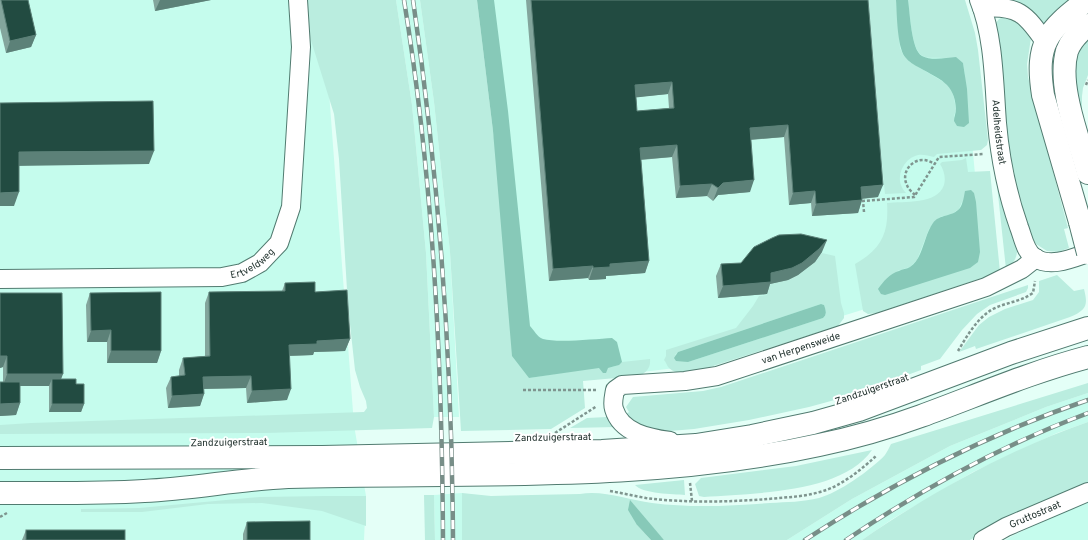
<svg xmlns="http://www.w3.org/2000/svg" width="1088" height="540" font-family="Overpass,sans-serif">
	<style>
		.built { fill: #c5fced }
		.green { fill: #baeddf; fill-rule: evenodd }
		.water { fill: #87c9b8 }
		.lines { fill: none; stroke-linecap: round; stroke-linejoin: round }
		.minor-casing { stroke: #517b70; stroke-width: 20 }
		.secondary-casing { stroke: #517b70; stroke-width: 24 }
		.path { stroke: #7f958f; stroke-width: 2.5; stroke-dasharray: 3 2; stroke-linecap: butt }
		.minor { stroke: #fff; stroke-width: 18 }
		.secondary { stroke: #fff; stroke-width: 22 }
		.rail-casing { stroke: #788e88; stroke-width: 4.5 }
		.rail { stroke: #fff; stroke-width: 3; stroke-dasharray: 9; stroke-linecap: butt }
		.secondary-bridge-casing { stroke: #517b70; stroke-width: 24; stroke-linecap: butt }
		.secondary-bridge { stroke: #fff; stroke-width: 22 }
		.wall { fill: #83a59c; fill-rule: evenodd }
		.shaded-wall { fill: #5c8178 }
		.building { fill: #224b41; stroke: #5c8178; fill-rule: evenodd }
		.labels { text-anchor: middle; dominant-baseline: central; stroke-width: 4; stroke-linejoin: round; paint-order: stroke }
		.street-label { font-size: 10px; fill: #1b2c28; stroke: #fff }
	</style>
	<rect width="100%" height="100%" fill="#e4fff7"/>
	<g class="built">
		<path d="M0,0h302l27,92 25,333 12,71 -2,44h-364z"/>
		<path d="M396,0h24l14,102 16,150 9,165h-25l-8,-164 -14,-148z"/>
		<path d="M484,0h460l19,44 21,228 -309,96 -147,18z"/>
		<path d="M1088,393v29l-31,11 -84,39 -79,46 -32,22h-75l65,-41 98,-53 96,-39z"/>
		<path d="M462,493v47h-27l-1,-45z"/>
		<path d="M1088,501v39h-83l11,-6z"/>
	</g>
	<g class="green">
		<path d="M307,0h89l16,105 14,148 8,164 -2,11 -166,5 -266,1v-9l31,-2 333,-11 3,-4 -1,-7 -6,-14 -5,-17 -7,-64 -9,-147 -5,-45 -25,-80z"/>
		<path d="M420,0h57l16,131 36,247 71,-11c7,1 16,1 22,-5l28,-3c1,9 -4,14 -12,17l-55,5 2,27 -34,21 -90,2 -11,-179 -16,-150z"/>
		<path d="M866,0h30l4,48 4,8 6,6 37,22 6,8 3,18 -2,6 3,10 8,-51 -2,-12c-7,-1 -14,-4 -21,-5 -6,-1 -13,1 -19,-2 -12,-5 -13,-43 -15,-56h57l10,33 3,17 10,90 -1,5 -6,5 -44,4 -3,3c-5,-1 -11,-3 -16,-2 -13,3 -21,18 -17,30 1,3 3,6 5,8l-21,1z"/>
		<path d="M1009,0h62l-28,24z"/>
		<path d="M1006,16l14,4 11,18 -4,26 1,13 40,151 -4,1 5,19 -8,3v1l-14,-1 -11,-7 -4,-6 -7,-20 -12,-43 -5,-26 -13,-125 4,-5z"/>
		<path d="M1088,32v43l-5,13 -1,8v26l-12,-54z"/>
		<path d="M966,158l2,14 22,-1 10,101 -123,41 -9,1 -5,-3 -8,-47c27,-15 34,-32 32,-61 17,-2 50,2 57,-18 2,-7 0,-15 -4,-21l2,-2 20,-2zM962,202l8,66 -73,3 13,-4 7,-7 12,-31 11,-12 12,-3 7,-5z"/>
		<path d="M996,176l21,66c1,13 -1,20 -11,27z"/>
		<path d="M822,253l13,3 6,47 3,10v5l-6,8 -128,41c-12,3 -31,11 -41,1 -2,-2 -3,-6 -5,-8l2,-4v-6l70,-22 17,-22 6,-10 8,-1 -1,-10c24,-4 41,-13 56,-32zM821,304l3,1c2,6 3,9 -1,13l-135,44 -13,-7 3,-3z"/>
		<path d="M1057,275l17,16 10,-2c4,16 3,21 -14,28l-94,32 -1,-3 -16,6 20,-27 10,-8 16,-8 28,-9 6,-8v-11z"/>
		<path d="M1028,285v3l-2,4 -36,13 -13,9 -15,16 -22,29 -19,7v4l-68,25 -44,12 -60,13 -55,9 -36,3 -11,-2 -21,-16 3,-2 -3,-5 7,-10 70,-6 18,-4z"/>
		<path d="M1088,383v10l-42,14 -96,39 -98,53 -65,41h-123l-15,-16 -12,1 14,15h-189v-47l29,3 89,-2c24,-4 48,6 72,9 39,5 79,3 118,0 17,-1 33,-1 49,-5 19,-5 52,-28 66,-43 2,-3 4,-7 6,-11z"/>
		<path d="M607,417l10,10 -47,1 17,-10z"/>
		<path d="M1088,422v61l-14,5 -63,29 -41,23h-108c68,-47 148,-91 226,-118z"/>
		<path d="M872,450c-30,44 -120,43 -168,47l-5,-1 -4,-12 6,-6 95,-12z"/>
		<path d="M684,480l1,15c-12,-1 -42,-1 -50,-10z"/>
		<path d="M424,495h10l1,45h-10z"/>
		<path d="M326,496h40v30l-44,-15 -60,-8 -54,1 -66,8h-61v-3l58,-1 121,-11z"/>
	</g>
	<g class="water">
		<path d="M477,0h17l14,111 22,215c4,4 7,11 13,13 14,4 53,0 69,-1l5,4 5,20 -3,3 -11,3 -2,5h-3l-4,-5 -70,10 -17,-22 -19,-225z"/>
		<path d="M896,0h12c2,12 3,50 14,56 9,5 24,2 34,1l7,6 4,26 2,34 -5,4 -7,-1 -3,-5c0,-4 2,-8 2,-12 -1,-26 -17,-30 -36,-41 -6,-3 -11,-6 -15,-11 -8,-11 -8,-43 -9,-57z"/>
		<path d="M971,190l3,3 2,9 4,50 -2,10 -8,6 -85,27 -4,-1 -3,-5c6,-8 11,-15 21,-18 3,-2 8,-2 11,-4 13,-8 14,-32 23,-44 6,-9 20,-6 27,-15 3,-4 4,-12 5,-17z"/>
		<path d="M821,304l3,1c2,6 3,9 -1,13l-135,44 -12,-1 -2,-3 4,-6z"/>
		<path d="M630,500l34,40h-13l-14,-15 -9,-15z"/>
	</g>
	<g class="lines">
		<g class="minor-casing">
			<g id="minor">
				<path id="s1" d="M979,0c15,36 15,84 18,123 3,35 10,70 22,104 4,10 6,25 16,31 16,10 38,0 53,-5"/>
				<path d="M982,8c36,-3 44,6 63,34"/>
				<path id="s2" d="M0,279l222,-2 20,-4 18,-10 19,-20 12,-36 10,-160 -3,-47"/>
				<path id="s3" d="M670,441c-21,-3 -49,-8 -56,-32 -2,-6 0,-13 1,-19l7,-5 63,-4 32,-5 269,-89 36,-18 14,-11"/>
				<path id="s4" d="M983,540l23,-13 82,-35"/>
			</g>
		</g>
		<g class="secondary-casing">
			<g id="secondary">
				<path d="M1088,25c-9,7 -17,15 -21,26 -10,35 12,87 21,122"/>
				<path d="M1080,222l-37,-127c-8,-52 4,-64 44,-95"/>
				<path d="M0,458l322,-1 280,-6 94,-6 56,-9 61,-13 46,-13 152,-57 77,-25"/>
				<path d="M0,493c48,0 96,1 144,-2 48,-2 96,-12 144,-14 177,-5 357,6 531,-32 34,-7 69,-17 102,-29 55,-20 110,-44 167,-59"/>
			</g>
		</g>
		<g class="path">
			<path d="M1086,85l2,-5"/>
			<path d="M915,195c-3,-3 -7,-6 -8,-10 -6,-11 3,-25 16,-25 4,0 8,2 12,4"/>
			<path d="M864,212l-1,-11 51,-4 25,-40 45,-3"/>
			<path d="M958,351c9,-15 19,-33 35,-42 14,-7 27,-7 40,-16l2,-12"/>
			<path d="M523,390h75"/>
			<path d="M555,433l42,-27"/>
			<path d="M690,483l2,18"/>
			<path d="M610,491c12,2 24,5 36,7 38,5 83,4 122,1 19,-2 37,-2 55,-8 18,-5 39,-22 53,-35"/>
			<path d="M0,517l7,-4"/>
		</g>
		<use href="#minor" class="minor"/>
		<use href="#secondary" class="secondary"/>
		<g class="rail-casing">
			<g id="rail">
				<path d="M404,0c29,178 38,360 39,540"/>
				<path d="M413,0c26,179 39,359 40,540"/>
				<path d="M805,540c89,-58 183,-106 283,-140"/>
				<path d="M846,540c76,-51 156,-95 242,-127"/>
			</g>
		</g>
		<use href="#rail" class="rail"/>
		<g class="secondary-bridge-casing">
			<path id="secondary-bridge" d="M1080,222l8,31"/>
		</g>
		<use href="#secondary-bridge" class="secondary-bridge"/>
	</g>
	<g class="wall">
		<path d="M0,0h28l8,35 -5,12 -25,6 -6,-25z"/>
		<path d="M153,0h58l-56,11z"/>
		<path d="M526,0h342l10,197 -16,2v1l-4,13 -46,3 -1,-13 -22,2 -5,-68 -33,3 -1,52 -32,3 -5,6 -6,-5 -31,2 -4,-41 -31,3 8,101 -4,12 -39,3v3l-17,1 -1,-2 -39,3zM668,94l1,14 -32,3 -1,-14z"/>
		<path d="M822,252l-7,10 -17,13 -10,5 -18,4 -3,10 -49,4 -2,-22 5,-12 20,-1z"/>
		<path d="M285,283l30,9 35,47 -5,12 -31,1 -1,3 -24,1 -2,44 -40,3 -1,-15 -43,1 1,5 -4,12 -32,2 -2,-20 5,-11 8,-1v-6l4,-12 22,-2v-53l4,-11 73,-1z"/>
		<path d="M0,293l61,86 15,5 8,20 -3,8h-32v-26h-29v17l-4,12 -16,1v-34h3v-15l-3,1z"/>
		<path d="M90,293l71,58 -4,12h-50v-21h-20l-1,-37z"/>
		<path d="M247,522l63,18h-67v-6z"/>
		<path d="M26,530l99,10h-103z"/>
	</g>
	<g class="shaded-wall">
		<path d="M160,0h51l-56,11z"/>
		<path d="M36,35l-5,12 -25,6 4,-12z"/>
		<path d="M672,82l-4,12 -37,4 4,-13z"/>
		<path d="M788,125l-4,12 -39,3 5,-12z"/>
		<path d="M677,145l-5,12 -37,3 5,-12z"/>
		<path d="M154,151l-5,13 -135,2 5,-14z"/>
		<path d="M754,180l-4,12 -32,3 -5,6 5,-13 5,-5z"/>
		<path d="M712,184l-5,12 -31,2 4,-12z"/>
		<path d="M883,185l-5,12 -21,2 4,-12z"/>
		<path d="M815,191l-4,12 -22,2 4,-12z"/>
		<path d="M19,192l-5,14h-14v-13z"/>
		<path d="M862,200l-4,13 -46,3 4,-12z"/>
		<path d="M827,240l-5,12 -7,10 -17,13 -10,5 -18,4 -3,10 -49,4 5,-12 48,-13z"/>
		<path d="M649,261l-4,12 -39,3v3l-17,1 4,-12 17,-4z"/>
		<path d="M593,266l-5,12 -39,3 4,-12z"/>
		<path d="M111,330l-4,12h-20l4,-11z"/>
		<path d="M350,339l-5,12 -31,1 -1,3 -29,1 5,-11 28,-4z"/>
		<path d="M111,351h50l-4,12h-50z"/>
		<path d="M0,356h7l-4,11 -3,1z"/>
		<path d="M7,374h56l-4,11 -7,-6 -3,7h-46z"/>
		<path d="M251,376l-5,12 -48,1 5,-12z"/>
		<path d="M291,389l-4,11 -40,3 5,-12z"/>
		<path d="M204,394l-4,12 -32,2 4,-12z"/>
		<path d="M20,403l-4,12 -16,1v-12z"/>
		<path d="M52,404h32l-3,8h-32z"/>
	</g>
	<g class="building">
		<path d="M1,0h27l8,35 -26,6z"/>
		<path d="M531,0h337l15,185 -22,2 1,13 -46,4 -1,-13 -22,2 -5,-68 -38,3 4,52 -31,3 -5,5 -6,-4 -32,2 -3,-41 -37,3 9,113 -39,3v3l-17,1v-2l-40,3zM672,82l2,26 -37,3 -2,-26z"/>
		<path d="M153,101l1,50 -135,1v40l-19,1v-90z"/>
		<path d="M801,234l26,6 -8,9 -17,14 -10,5 -21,5v9l-48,4 -2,-22 20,-1 13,-16 18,-9 7,-3z"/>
		<path d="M315,282v10l32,-2 3,49 -33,2v3l-28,1 2,44 -39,2 -1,-15 -48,1 1,17 -32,2 -1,-19 14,-2 -2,-17 27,-2 -1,-64 76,-1v-8z"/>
		<path d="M161,292v59h-50v-21l-20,1 -1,-38z"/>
		<path d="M0,293h62l1,81h-56v-18h-7z"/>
		<path d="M52,379h24v5h8v20h-32z"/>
		<path d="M0,382h20v21l-20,1z"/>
		<path d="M310,521v19h-63v-18z"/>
		<rect x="26" y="530" width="99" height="10"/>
	</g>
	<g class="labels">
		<g class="street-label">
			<text stroke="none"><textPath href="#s1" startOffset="134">Adelheidstraat</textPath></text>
			<text stroke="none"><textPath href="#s2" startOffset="256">Ertveldweg</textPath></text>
			<text stroke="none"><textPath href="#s3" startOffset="280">van Herpensweide</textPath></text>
			<text transform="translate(872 390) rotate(-19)">Zandzuigerstraat</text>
			<text transform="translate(553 438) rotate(-1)">Zandzuigerstraat</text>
			<text transform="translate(229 443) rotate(-1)">Zandzuigerstraat</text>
			<text stroke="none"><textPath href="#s4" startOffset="58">Gruttostraat</textPath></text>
		</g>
	</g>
</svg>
